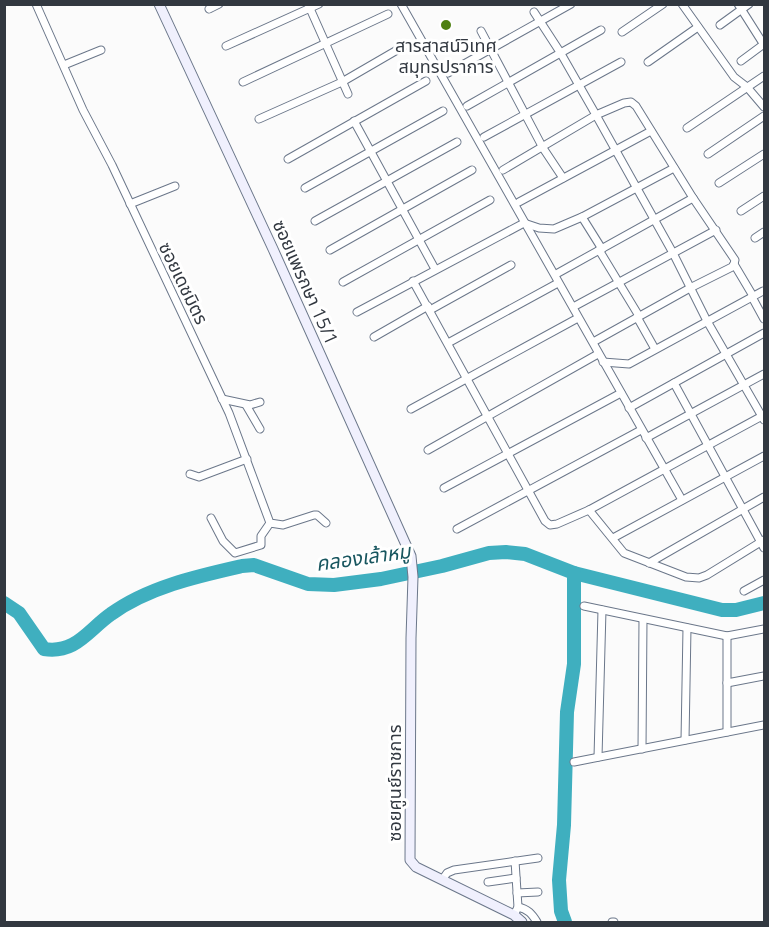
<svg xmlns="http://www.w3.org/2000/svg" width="769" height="927" font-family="'Open Sans','Noto Sans Thai',sans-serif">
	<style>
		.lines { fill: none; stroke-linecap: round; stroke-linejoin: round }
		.river { stroke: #3fafbf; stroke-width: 14 }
		.street-casing { stroke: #6b778a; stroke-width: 9 }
		.secondary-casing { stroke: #6b778a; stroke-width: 11 }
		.street { stroke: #fff; stroke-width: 7 }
		.secondary { stroke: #f0f0fd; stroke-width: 9 }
		.poi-dot { fill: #4e8012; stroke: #fff; stroke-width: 2 }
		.labels { text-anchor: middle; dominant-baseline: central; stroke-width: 6; stroke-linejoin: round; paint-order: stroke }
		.poi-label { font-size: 18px; fill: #323840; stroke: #fff }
		.street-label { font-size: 18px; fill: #323840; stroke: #fff }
		.water-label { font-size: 20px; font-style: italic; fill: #18565f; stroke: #fff }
	</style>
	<rect width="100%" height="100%" fill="#fbfbfb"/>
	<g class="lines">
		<g class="river">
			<path d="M4,603l15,10 25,36c32,5 44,-19 67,-35 37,-27 87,-38 131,-48l12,-1 54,19 26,1 47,-6 61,-13 47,-13 17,-1 19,2 49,19 148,37h14l28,-7"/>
			<path d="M565,922l-4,-11 -2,-31 5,-55 3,-113 7,-48v-91"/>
		</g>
		<g class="street-casing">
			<g id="street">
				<path d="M36,4l47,106 29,55 117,248 41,110 13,2 31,-10h3l9,8"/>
				<path d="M308,4l40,90"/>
				<path d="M401,4l281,496"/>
				<path d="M682,4l52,73 13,10 17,20"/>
				<path d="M738,4l26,41"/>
				<path d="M209,9l10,-5"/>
				<path d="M534,12l26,40 36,63 77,138 34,68 57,99"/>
				<path d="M720,25l29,-21"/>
				<path d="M481,31l62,117 20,30"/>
				<path d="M622,32l41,-28"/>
				<path d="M226,46l93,-42"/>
				<path d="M741,61l23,-17"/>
				<path d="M648,62l50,-35"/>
				<path d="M64,65l37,-15"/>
				<path d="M448,73l123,-69"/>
				<path d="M243,82l145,-68"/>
				<path d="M467,106l134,-76"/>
				<path d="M259,119l83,-37 62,-36"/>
				<path d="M354,121l81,148"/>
				<path d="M687,128l77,-52"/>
				<path d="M484,137l137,-75"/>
				<path d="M708,154l56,-38"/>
				<path d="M288,159l138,-78"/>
				<path d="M503,170l93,-55 28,-12 7,-1 5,4 57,92 42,62 -1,4 19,32"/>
				<path d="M719,183l45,-29"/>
				<path d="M305,188l138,-77"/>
				<path d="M519,202l132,-71"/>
				<path d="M130,204l45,-18"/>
				<path d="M741,211l23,-15"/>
				<path d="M582,217l20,32"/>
				<path d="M315,221l142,-79"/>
				<path d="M755,238l9,-6"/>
				<path d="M330,250l142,-80"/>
				<path d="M599,250l40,66"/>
				<path d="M558,273l135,-75"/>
				<path d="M413,281l132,240 5,4 7,-1 32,-14 175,-95"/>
				<path d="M343,282l147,-82"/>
				<path d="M752,297l12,22"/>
				<path d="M575,306l141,-76"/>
				<path d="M430,310l81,-45"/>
				<path d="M357,312l167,-89 15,5 15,1 28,-12 92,-49"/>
				<path d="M637,317l18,32"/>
				<path d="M374,337l54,-31"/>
				<path d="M595,341l95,-53 42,-21 2,-3"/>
				<path d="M448,343l110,-60"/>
				<path d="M603,362l26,2 134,-73"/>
				<path d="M674,383l90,165"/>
				<path d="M222,399l28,6 10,-3"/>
				<path d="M246,405l14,24"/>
				<path d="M629,408l135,-75"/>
				<path d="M411,409l167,-91"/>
				<path d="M646,438l118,-64"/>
				<path d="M428,450l170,-96"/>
				<path d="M190,474l9,3 48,-18"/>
				<path d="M444,488l177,-95"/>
				<path d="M589,510l35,43 62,24 13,1 8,-3 57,-35"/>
				<path d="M211,518l12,23 12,12 26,-8v-9l9,-13"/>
				<path d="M457,529l184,-99"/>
				<path d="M613,538l151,-82"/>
				<path d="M649,563l115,-66"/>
				<path d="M744,591l20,-11"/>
				<path d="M584,606l143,30 37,-7"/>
				<path d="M727,636v96"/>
				<path d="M727,683l37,-7"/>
				<path d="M685,740l2,-112"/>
				<path d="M642,749l1,-130"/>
				<path d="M598,757l4,-147"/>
				<path d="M574,762l190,-37"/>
				<path d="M442,880l5,-7 7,-3 84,-12"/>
				<path d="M488,882l28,-4"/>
				<path d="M517,893l21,-1"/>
				<path d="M518,907c10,2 14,7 19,15"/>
				<path d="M514,915l4,-8 -3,-46"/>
				<path d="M612,922h2"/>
			</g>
		</g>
		<g class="secondary-casing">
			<path id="secondary" d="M159,4l114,245 138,307 2,21 -2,61 -1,222 6,7 98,48 8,7"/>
		</g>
		<use href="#street" class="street"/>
		<use href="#secondary" class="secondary"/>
	</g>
	<circle class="poi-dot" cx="446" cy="25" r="6"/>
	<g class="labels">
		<g class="poi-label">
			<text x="446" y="45">สารสาสน์วิเทศ<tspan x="446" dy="21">สมุทรปราการ</tspan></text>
		</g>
		<g class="street-label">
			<text transform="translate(306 282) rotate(66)">ซอยแพรกษา 15/1</text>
			<text transform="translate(184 283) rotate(64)">ซอยเดชมิตร</text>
			<text transform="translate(394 783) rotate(-90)">ซอยศูนย์ราชการ</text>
		</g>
		<g class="water-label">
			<text transform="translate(363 557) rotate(-8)">คลองเล้าหมู</text>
		</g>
	</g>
	<rect width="769" height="927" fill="none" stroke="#323840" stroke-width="12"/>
</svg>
